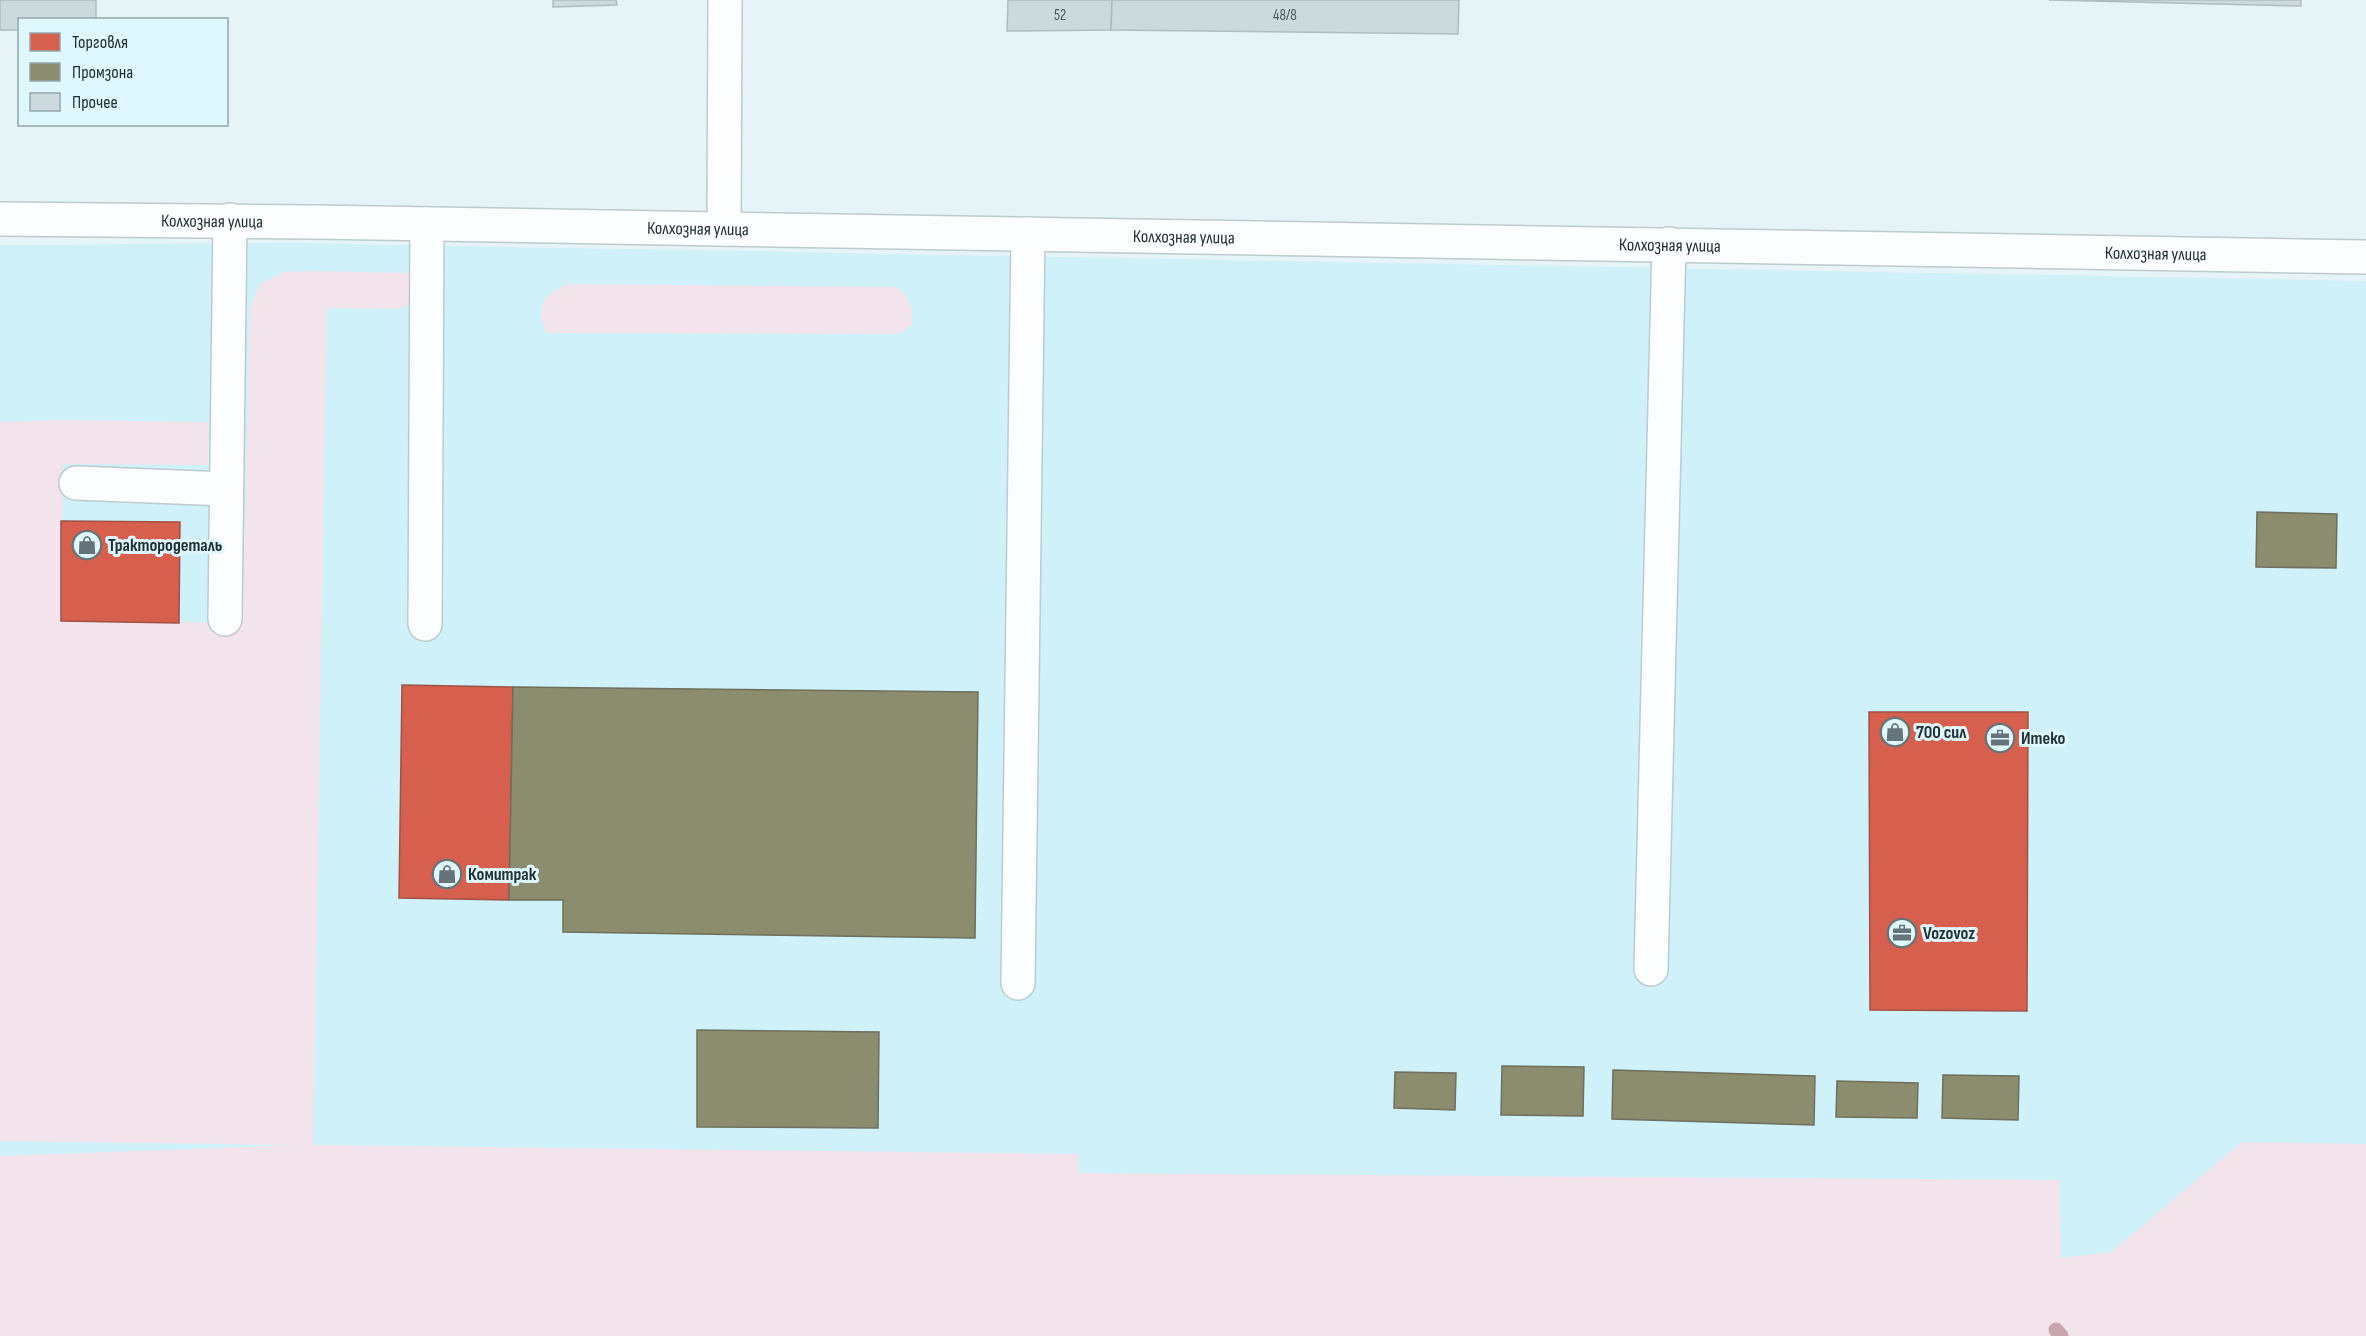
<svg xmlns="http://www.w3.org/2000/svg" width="2366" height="1336" font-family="'Sofia Sans Condensed',sans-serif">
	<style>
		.built { fill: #cff1fa }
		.green { fill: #f2e4ea }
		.shops { fill: #d6604d; stroke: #9f5246; stroke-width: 1.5 }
		.industry { fill: #8c8c6e; stroke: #6c705d; stroke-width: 1.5 }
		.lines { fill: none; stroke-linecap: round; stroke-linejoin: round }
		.stream { stroke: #c9a5b0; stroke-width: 15 }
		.building { fill: #ccd9dd; stroke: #b0bdc0; stroke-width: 1.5 }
		.minor-casing { stroke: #bdcbce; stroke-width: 36 }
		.minor { stroke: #fbfdfe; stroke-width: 33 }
		.labels { text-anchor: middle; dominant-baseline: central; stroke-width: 6; stroke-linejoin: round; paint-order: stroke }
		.number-label { font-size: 15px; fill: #4b5a5e }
		.street-label { font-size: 18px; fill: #203034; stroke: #dff7fe }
		.poi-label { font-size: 18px; font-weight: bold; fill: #203034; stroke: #dff7fe; text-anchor: start }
	</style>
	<rect width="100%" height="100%" fill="#e6f3f7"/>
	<path class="built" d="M297,243l2069,38v1055h-2366v-1091z"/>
	<g class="green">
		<path d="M311,271l100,2 3,29 -14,7 -73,-1 -14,837 765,9 1,19 980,7 2,78 50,-6 131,-110 124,2v192h-2366v-180l294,-11 -294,-4v-719l64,-2 144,2v43l-145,-1 -2,157 182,2 7,-314 9,-24 25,-13z"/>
		<path d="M567,284l330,3c13,11 16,21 15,38l-14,9 -352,-1c-11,-26 -4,-37 21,-49z"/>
	</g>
	<g class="shops">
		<path d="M61,521l119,1 -1,101 -118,-2z"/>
		<path d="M402,685l111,2 -4,213 -110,-2z"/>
		<path d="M1869,712h159l-1,299 -157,-1z"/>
	</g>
	<g class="industry">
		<path d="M2257,512l80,2 -1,54 -80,-1z"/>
		<path d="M513,687l465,5 -3,246 -412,-6v-32h-54z"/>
		<path d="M697,1030l182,2 -1,96 -181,-1z"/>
		<path d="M1502,1066l82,1 -1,49 -82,-1z"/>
		<path d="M1613,1070l202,6 -1,49 -202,-6z"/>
		<path d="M1395,1072l61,1 -1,37 -61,-2z"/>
		<path d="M1943,1075l76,1 -1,44 -76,-2z"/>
		<path d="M1837,1081l81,2 -1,35 -81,-1z"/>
	</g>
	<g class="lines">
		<path class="stream" d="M2056,1330l5,6"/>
	</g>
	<g class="building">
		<path d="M0,0h96v20h-76v10h-20z"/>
		<path d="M553,0h63l1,5 -64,2z"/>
		<path d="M1008,0h104l-1,30 -104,1z"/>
		<path d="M1112,0h347l-1,34 -347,-4z"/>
		<path d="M2049,0h252v6z"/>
	</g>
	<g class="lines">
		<g class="minor-casing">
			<g id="minor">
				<path id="s1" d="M0,219l314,3 2052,35"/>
				<path d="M724,229l1,-229"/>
				<path d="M76,483l150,6"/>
				<path d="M225,619l5,-399"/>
				<path d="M425,624l2,-400"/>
				<path d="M1651,969l18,-725"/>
				<path d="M1018,983l10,-749"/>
			</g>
		</g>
		<use href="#minor" class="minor"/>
	</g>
	<defs>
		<g id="shop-ring" transform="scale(1.5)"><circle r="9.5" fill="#dff7fe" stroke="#657478" stroke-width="1.5"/><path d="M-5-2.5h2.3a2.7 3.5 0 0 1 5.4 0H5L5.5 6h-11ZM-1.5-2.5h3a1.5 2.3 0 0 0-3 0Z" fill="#657478"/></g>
		<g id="office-ring" transform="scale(1.5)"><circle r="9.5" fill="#dff7fe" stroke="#657478" stroke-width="1.5"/><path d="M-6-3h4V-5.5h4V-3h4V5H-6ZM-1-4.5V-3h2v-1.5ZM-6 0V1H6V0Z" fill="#657478"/></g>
	</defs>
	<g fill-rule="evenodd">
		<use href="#shop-ring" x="87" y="545"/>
		<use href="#shop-ring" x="1895" y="732"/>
		<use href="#office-ring" x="2000" y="738"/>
		<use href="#shop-ring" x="447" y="874"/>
		<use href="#office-ring" x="1902" y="933"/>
	</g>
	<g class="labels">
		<g class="number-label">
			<text x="1060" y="15">52</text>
			<text x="1285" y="15">48/8</text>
		</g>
		<g class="street-label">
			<text stroke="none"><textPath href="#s1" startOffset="212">Колхозная улица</textPath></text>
			<text stroke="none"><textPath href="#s1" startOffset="698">Колхозная улица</textPath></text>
			<text stroke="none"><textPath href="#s1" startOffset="1184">Колхозная улица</textPath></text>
			<text stroke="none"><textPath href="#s1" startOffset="1670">Колхозная улица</textPath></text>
			<text stroke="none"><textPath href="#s1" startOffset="2156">Колхозная улица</textPath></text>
		</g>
		<g class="poi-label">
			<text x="108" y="545">Трактородеталь</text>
			<text x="1916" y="732">700 сил</text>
			<text x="2021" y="738">Итеко</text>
			<text x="468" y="874">Комитрак</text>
			<text x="1923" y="933">Vozovoz</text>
		</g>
	</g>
	<rect x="18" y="18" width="210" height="108" fill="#dff7fe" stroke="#93a7ad" stroke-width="1.5"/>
	<rect x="30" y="33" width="30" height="18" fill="#d6604d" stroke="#93a7ad" stroke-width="1.5"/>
	<text x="72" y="48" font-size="18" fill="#203034">Торговля</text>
	<rect x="30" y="63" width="30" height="18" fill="#8c8c6e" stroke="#93a7ad" stroke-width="1.5"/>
	<text x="72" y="78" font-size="18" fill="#203034">Промзона</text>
	<rect x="30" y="93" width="30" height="18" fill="#ccd9dd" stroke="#93a7ad" stroke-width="1.5"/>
	<text x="72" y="108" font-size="18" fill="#203034">Прочее</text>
</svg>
